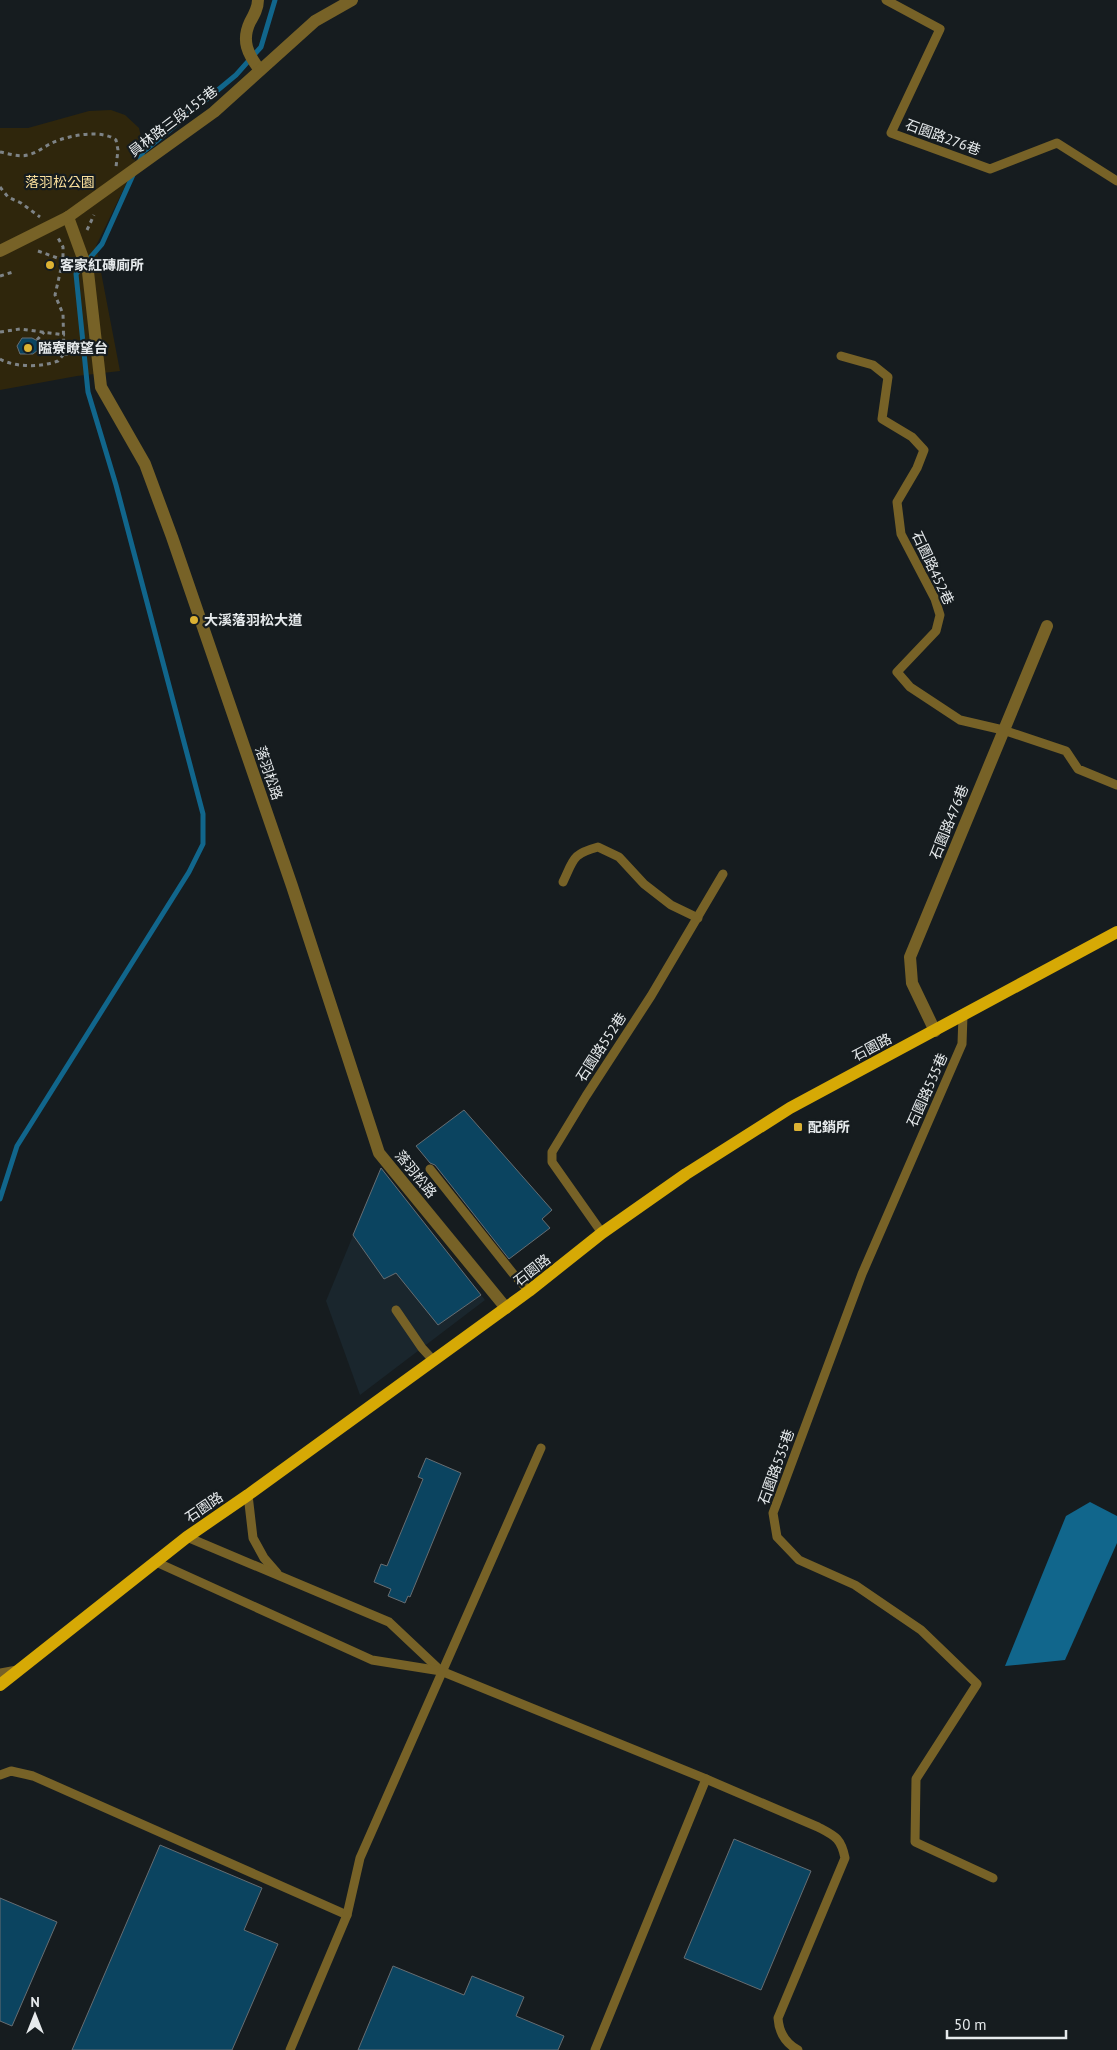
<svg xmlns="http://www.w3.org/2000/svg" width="1117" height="2050" font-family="'PT Sans','Noto Sans TC',sans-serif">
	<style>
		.built { fill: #1a262d }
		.green { fill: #2f260c }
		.water { fill: #11668c }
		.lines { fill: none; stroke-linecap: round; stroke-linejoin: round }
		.stream { stroke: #11668c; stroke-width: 5 }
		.building { fill: #0b4460; stroke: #666d72 }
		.path { stroke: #7e8386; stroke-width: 3; stroke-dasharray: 4 4; stroke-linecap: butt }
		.lane { stroke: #776227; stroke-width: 9 }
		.street { stroke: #776227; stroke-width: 12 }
		.primary { stroke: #d6a905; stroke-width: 12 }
		.poi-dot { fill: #dcb233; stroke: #161c1f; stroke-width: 2 }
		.labels { text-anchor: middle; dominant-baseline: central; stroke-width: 4.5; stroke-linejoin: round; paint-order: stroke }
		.street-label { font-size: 14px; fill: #e6eaec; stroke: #161c1f }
		.park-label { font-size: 14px; fill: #fbe09c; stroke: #161c1f }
		.poi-label { font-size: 14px; font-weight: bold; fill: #e6eaec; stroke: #161c1f; text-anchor: start }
	</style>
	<rect width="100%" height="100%" fill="#161c1f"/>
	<path class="built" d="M381,1168l104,132 -125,95 -34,-94z"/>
	<path class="green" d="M111,110l14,5 14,13 3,14 -14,38 -32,66 24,125 -43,5 -77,14v-262h28l61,-17z"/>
	<path class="water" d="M1090,1502l27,14v27l-52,117 -60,6 61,-150z"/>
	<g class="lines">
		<g class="stream">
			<path d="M139,163l4,-11 93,-77 25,-28 14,-47"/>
			<path d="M0,1199l17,-53 172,-274 14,-28v-30l-87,-329 -28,-93 -12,-118 26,-30 31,-69"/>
		</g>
	</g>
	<g class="building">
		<path d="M22,338h10l6,3v9l-5,4h-13l-3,-8z"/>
		<path d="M464,1110l88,100 -10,9 8,9 -41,31 -74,-94 -5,-2 -14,-17z"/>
		<path d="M381,1168l100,127 -43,30 -42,-52 -12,6 -31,-44z"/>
		<path d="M426,1458l35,15 -51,124 -2,-1 -3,7 -17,-7 3,-7 -17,-7 7,-18 6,2 36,-87 -5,-2z"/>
		<path d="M734,1839l77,32 -50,119 -77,-32z"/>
		<path d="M160,1845l102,43 -18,42 34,14 -46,106h-160z"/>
		<path d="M0,1898l57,24 -45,104 -12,-5z"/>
		<path d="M393,1966l71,29 8,-19 52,21 -8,19 48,20 -6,14h-200z"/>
	</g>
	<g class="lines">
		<g class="path">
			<path d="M0,152c10,2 21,6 31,2 7,-2 14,-8 21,-11 17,-8 49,-14 64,-3l2,10 -2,17"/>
			<path d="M0,187l8,10 13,6 19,14"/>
			<path d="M87,230l7,-15"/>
			<path d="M38,251l25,9"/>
			<path d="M0,276l13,-4"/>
			<path d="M0,332l20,-3 45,6"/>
			<path d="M37,340l7,-8"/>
			<path d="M64,354h21"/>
			<path d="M0,359c16,9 42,8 58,2l6,-7 -1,-40 -8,-19 8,-35v-13l-6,-11"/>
		</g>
		<g class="lane">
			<path d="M886,0l54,29 -49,104 99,36 67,-26 60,38"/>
			<path d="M841,356l32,9 15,12 -6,42 30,18 12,13 -7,18 -20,34 4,32 34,65 5,16 -4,16 -39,41 13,15 50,33 43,10 63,21 12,18 39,16"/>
			<path d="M563,882c11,-23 9,-28 35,-35l21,10 25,27 27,21 27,13"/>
			<path d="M963,1015l-1,29 -100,230 -89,239 4,24 22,23 56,25 66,45 56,54 -61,95 -1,63 78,36"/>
			<path d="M430,1169l85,107 14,15"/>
			<path d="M602,1233l-50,-71v-10l34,-56 65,-100 72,-122"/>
			<path d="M396,1310l26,38 11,12"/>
			<path d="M248,1495l5,43 11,20 13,15"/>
			<path d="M187,1537l202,85 52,49"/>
			<path d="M156,1562l216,98 69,11 265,108 112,48c17,9 23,11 27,31l-67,160c1,15 7,25 20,32"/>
			<path d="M0,1673l17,-3"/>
			<path d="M0,1775l11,-4 22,5 314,139"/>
			<path d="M290,2050l57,-135 13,-57 181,-410"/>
			<path d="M595,2050l111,-271"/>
		</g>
		<g class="street">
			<path d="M258,0c0,8 -4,15 -8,22 -9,19 -2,32 9,47"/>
			<path d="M68,217l20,55 13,115 44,77 27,73 120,349 87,267 127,155"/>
			<path d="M0,251l68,-34 146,-105 101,-91 37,-21"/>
			<path d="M935,1031l-23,-48 -2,-26 137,-331"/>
		</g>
		<path class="primary" d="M0,1685l187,-148 61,-42 281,-204 73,-58 84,-59 104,-66 327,-176"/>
	</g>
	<g class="poi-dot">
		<circle cx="50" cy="265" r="5"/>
		<circle cx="28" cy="348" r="5"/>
		<circle cx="194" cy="620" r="5"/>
		<rect x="793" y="1122" width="10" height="10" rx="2.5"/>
	</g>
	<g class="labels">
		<g class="street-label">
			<text transform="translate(173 121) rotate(-37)">員林路三段155巷</text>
			<text transform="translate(943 137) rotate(20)">石園路276巷</text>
			<text transform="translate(933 568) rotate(65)">石園路452巷</text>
			<text transform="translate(269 773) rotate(71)">落羽松路</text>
			<text transform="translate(949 822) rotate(-68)">石園路476巷</text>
			<text transform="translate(601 1047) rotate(-57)">石園路552巷</text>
			<text transform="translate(872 1047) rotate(-28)">石園路</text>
			<text transform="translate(927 1090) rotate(-66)">石園路535巷</text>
			<text transform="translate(416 1174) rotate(51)">落羽松路</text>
			<text transform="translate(532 1270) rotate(-38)">石園路</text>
			<text transform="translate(776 1467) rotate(-70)">石園路535巷</text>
			<text transform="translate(204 1507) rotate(-34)">石園路</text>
		</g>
		<g class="park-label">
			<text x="60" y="182">落羽松公園</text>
		</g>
		<g class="poi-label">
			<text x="60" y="265">客家紅磚廁所</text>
			<text x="38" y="348">隘寮瞭望台</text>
			<text x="204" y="620">大溪落羽松大道</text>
			<text x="808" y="1127">配銷所</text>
		</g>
	</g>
	<g transform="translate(35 2015)" stroke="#161c1f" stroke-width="4" paint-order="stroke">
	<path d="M0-4L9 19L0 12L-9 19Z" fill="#e6eaec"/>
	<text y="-8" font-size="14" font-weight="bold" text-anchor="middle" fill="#e6eaec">N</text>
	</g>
	<path d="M947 2030v8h119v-8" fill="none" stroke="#e6eaec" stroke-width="2.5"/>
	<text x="954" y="2030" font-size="15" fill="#e6eaec" stroke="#161c1f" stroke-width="4" paint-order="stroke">50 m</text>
</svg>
